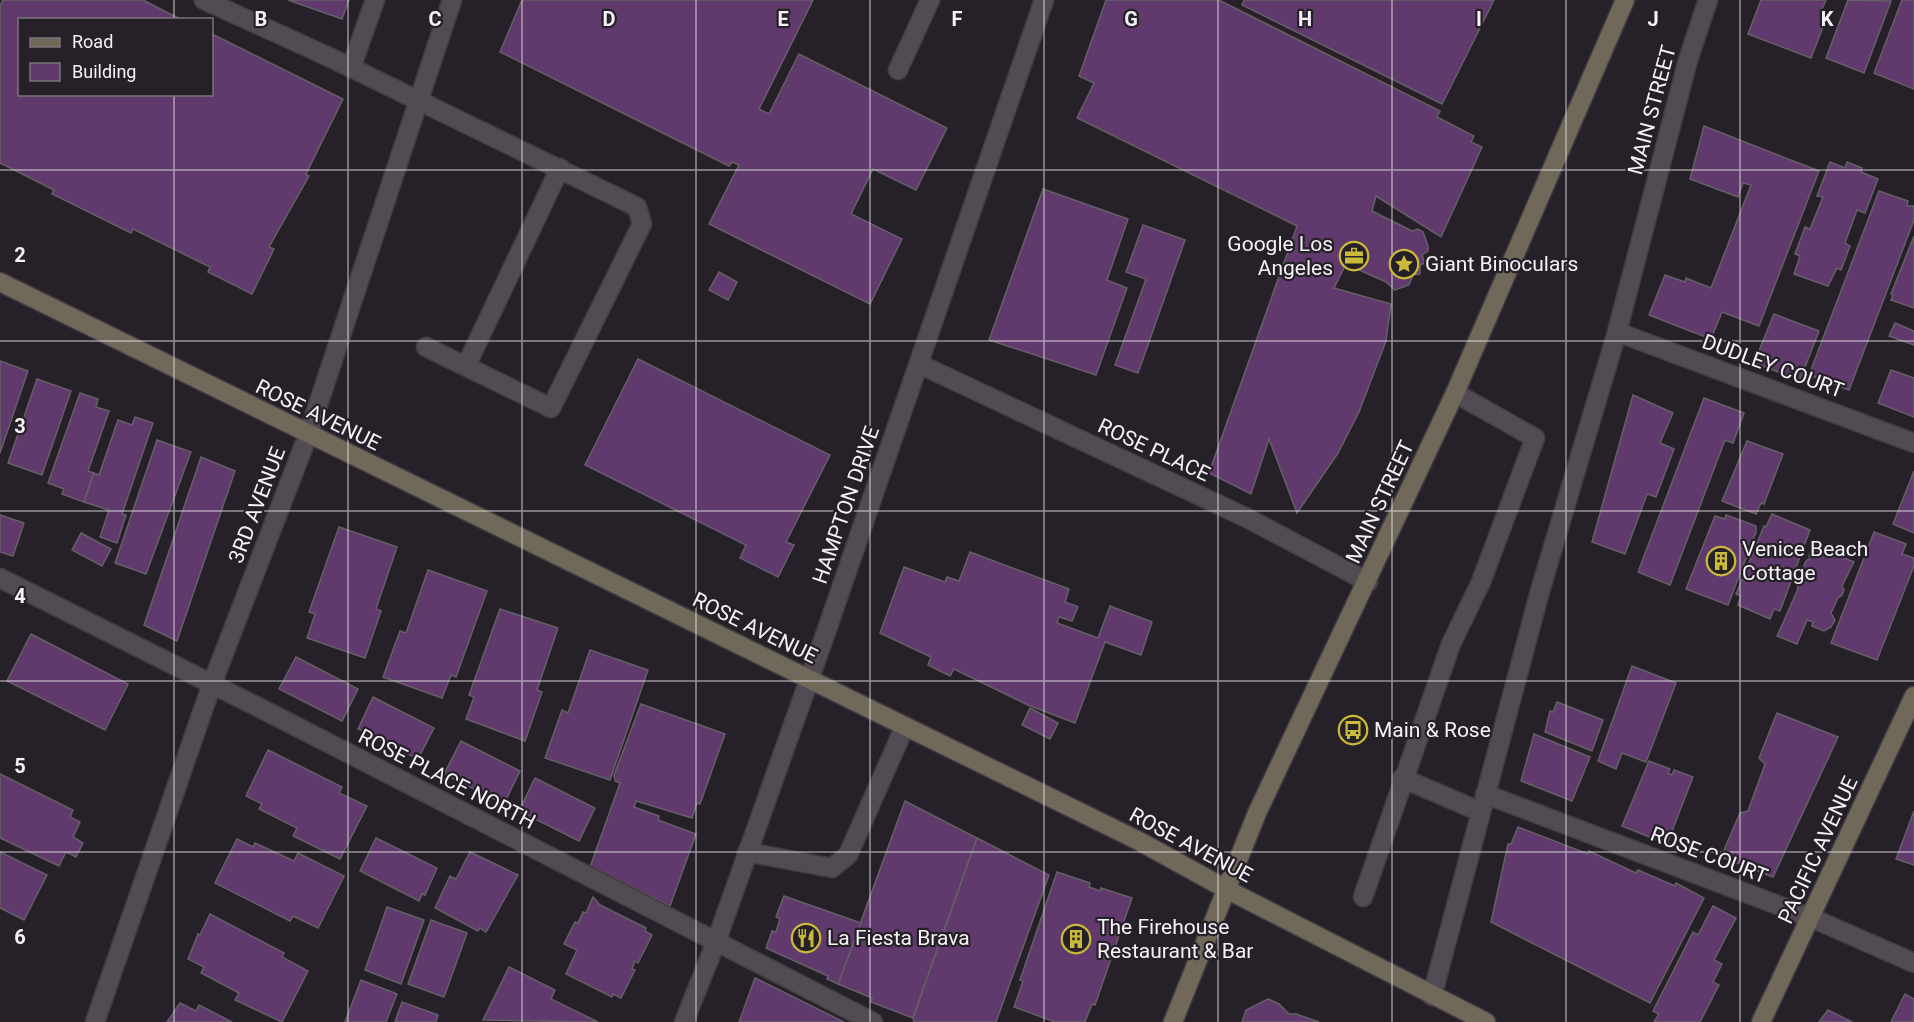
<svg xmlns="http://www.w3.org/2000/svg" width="1914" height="1022" font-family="Roboto,sans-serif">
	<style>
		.building { fill: #603a6c; stroke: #665f68; stroke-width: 1.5 }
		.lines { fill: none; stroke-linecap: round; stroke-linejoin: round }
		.lane-casing { stroke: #423d43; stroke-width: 21 }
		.street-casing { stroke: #423d43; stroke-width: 21 }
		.secondary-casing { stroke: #423d43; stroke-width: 21 }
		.lane { stroke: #524b54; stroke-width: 18 }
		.street { stroke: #524b54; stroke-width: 18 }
		.secondary { stroke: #706858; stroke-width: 18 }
		.grid { fill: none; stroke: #f5f1f6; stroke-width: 1.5; stroke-opacity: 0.55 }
		.labels { text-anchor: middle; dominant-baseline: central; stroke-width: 4.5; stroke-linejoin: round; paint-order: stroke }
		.street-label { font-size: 21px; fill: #f5f1f6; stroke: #262028 }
		.poi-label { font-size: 21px; fill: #f5f1f6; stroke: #262028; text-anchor: start }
		.grid-label { font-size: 20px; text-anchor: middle; font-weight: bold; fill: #f5f1f6; stroke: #262028; stroke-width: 4.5; stroke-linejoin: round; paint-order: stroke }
	</style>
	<rect width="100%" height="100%" fill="#262028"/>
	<g class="building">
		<path d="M3,0h140l39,20h-162v74h192v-60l131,65 -37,75 3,2 -40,71 5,2 -22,45 -44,-22 2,-5 -77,-38 -2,4 -79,-39 2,-4 -54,-27v-157z"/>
		<path d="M288,0h61l-7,19z"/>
		<path d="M522,0h291l-54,109 10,5 30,-60 148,74 -31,62 -43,-21 -22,45 51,25 -32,65 -161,-80 30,-59 -7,-3 -3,4 -229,-114z"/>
		<path d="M1106,0h113l221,111 -3,6 37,19 -3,6 11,5 -41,90 -65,-41 -4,15 40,20 6,-2 5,3 5,14v5l-6,4 3,8 -5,2v9l-7,1 -4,10 -14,5 -9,-8 -40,-18 -12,24 57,16 -5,37 -27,71 -21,41 -41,60 -28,-74 -18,55 -42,-21 88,-247 -220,-108 17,-35 -15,-7z"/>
		<path d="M1244,0h250l-52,104 -200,-99z"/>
		<path d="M1761,0h65l-5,11 7,3 -17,44 -63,-24z"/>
		<path d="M1848,0l43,1 -27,72 -38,-15z"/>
		<path d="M1902,0h12v89l-40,-16z"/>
		<path d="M1704,126l115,45 -60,155 -37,-14 -11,27 -62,-24 16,-40 20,7 1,-4 25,10 40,-103 -8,-2 -5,14 -48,-18z"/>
		<path d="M1830,162l15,6 2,-6 15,6 -1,4 17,7 -13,34 -8,-3 -12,33 5,3 -9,24 -4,-2 -9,18 -34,-12 6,-18 -5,-2 10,-27 5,2 13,-32 -6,-1z"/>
		<path d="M1043,189l85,30 -21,61 20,8 -31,87 -107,-35z"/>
		<path d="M1879,191l29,10 -1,5h7v14l-65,170 -40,-15z"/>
		<path d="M1143,225l42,15 -47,133 -23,-8 31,-86 -20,-7z"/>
		<path d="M1914,236v72l-23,-8 2,-5 -2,-1z"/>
		<path d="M719,272l18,10 -9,18 -19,-10z"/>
		<path d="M1774,314l45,17 -19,49 -46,-17z"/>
		<path d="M1895,323l19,8v14l-25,-9z"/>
		<path d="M638,359l192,96 -44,87 8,3 -16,32 -38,-19 6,-13 -161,-80z"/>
		<path d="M0,361l28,10 -28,82z"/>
		<path d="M1891,370l23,8v39l-36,-14z"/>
		<path d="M37,379l34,12 -29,84 -34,-12z"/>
		<path d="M80,393l18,6 -2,8 13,4 -21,60 6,2 -10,29 -22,-8 2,-5 -16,-6z"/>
		<path d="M1633,395l40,18 -13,30 14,6 -18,48 -9,-3 -22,60 -33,-12z"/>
		<path d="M1704,398l40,15 -11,30 -8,-3 -55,145 -32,-13z"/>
		<path d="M135,417l18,6 -31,91 4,1 -9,28 -17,-6 9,-27 -25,-8 10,-29 5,2 19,-55 14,5z"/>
		<path d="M157,440l34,12 -45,122 -31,-11z"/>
		<path d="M1747,441l36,13 -19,50 -3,-1 -5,11 -34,-13z"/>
		<path d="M201,457l34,14 -58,170 -33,-16z"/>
		<path d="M1914,471v62l-21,-9z"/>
		<path d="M1772,514l38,16 -30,81 -6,-2 -4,10 -32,-14 3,-9 -5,-2 28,-68 2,1z"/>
		<path d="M0,515l24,8 -11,33 -13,-4z"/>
		<path d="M1726,515l30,11v6l-28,73 -42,-16 29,-73 10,3z"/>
		<path d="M339,527l58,20 -21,62 5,2 -16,47 -58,-20 8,-24 -6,-2z"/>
		<path d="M1874,532l32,12 -4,10 12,4v8l-37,94 -46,-17z"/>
		<path d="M81,533l30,16 -9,17 -30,-16z"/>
		<path d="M1813,545l41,17 -12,24 2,4 -2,5 -4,3 -7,15 4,7 -4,7 -7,4 -12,-5 1,-4 -6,-2 -10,24 -20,-8 21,-47 -1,-5 8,-10 -2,-6 3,-7 5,-4 -2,-1z"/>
		<path d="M970,552l99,37 -4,13 13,5 -6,14 -13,-4 -2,6 41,15 12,-32 42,16 -11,33 -36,-13 -30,81 -47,-18 -74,-36 -4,7 -22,-11 3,-8 -51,-24 24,-66 41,15 2,-5 12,4z"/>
		<path d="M428,570l59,21 -31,86 -5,-2 -9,23 -59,-21 17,-46 6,2z"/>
		<path d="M500,609l58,19 -21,62 5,2 -17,49 -59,-22 8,-22 -5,-2z"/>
		<path d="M31,634l97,50 -23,46 -98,-49z"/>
		<path d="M590,650l58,20 -38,110 -65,-22 17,-48 6,3z"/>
		<path d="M296,657l62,32 -16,32 -63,-32z"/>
		<path d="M1632,666l44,17 -30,79 -24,-9 -6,16 -18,-8z"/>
		<path d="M373,697l61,31 -16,31 -60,-30z"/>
		<path d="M1557,702l46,18 -11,31 -47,-19 5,-21 3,1z"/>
		<path d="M641,704l84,30 -25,70 -3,-1 -5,15 -56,-17 -2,6 25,9 -1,4 38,14 -26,72 -80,-39 30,-84 -5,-2 -1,-6z"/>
		<path d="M1030,708l28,15 -8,16 -28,-14z"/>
		<path d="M1777,713l61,24 -65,140 -52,-20 19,-44 8,-2 17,-47 -6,-6z"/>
		<path d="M1534,734l56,23 -18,44 -51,-20z"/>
		<path d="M461,741l59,30 -16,33 -60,-30z"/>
		<path d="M268,750l74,37 -3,6 28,13 -27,53 -47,-23 4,-8 -38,-19 3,-5 -16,-8z"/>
		<path d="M1649,761l21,8 -2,4 4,2 2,-5 19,7 -26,67 -45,-18z"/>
		<path d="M0,774l73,36 -3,7 10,5 -7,15 10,6 -7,14 -10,-5 -7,14 -59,-28z"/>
		<path d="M535,778l60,30 -16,33 -60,-30z"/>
		<path d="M905,801l72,37 -64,180 -42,-16 1,-4 -34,-14z"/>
		<path d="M1914,811v54l-18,-6z"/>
		<path d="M1518,827l70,27 1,-3 47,22 2,-3 37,16 1,-3 28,15 -54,105 -159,-81 17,-78h3z"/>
		<path d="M376,838l61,30 -12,27 -3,-1 -3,7 -59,-30z"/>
		<path d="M977,838l72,37 -53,147h-82l-1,-4z"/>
		<path d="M237,839l16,8 2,-4 39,18 4,-8 46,23 -26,52 -25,-12 -3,5 -75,-38z"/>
		<path d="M0,852l47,23 -23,45 -24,-12z"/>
		<path d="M470,852l48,23 -32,57 -6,-4 -2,3 -43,-23 15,-32 6,3z"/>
		<path d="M1057,872l33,11 -1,4 11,4 1,-3 31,10 -37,107 -3,-1 -7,18h-30l-41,-15 9,-26 -3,-1z"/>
		<path d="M784,896l77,27 -23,61 -11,-5 1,-3 -62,-28 6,-17 4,1 4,-13 -4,-2z"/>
		<path d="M593,897l7,8 46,23 -1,3 7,4 -14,28 -3,-2 -3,8 3,1 -14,28 -8,-4 -1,3 -46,-23 11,-24 -13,-6 11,-22 3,1 5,-11 3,1z"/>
		<path d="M1713,906l23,12 -22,42 8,4 -9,18 6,3 -19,37h-46l5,-8 -6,-3 40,-79 5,3z"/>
		<path d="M387,907l37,13 -23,64 -36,-14z"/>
		<path d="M210,914l74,39 -2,4 26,14 -26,51 -47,-22 4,-7 -38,-20 3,-6 -16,-8 10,-25 2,1z"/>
		<path d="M431,920l36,13 -23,64 -36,-13z"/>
		<path d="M509,967l46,23 -4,9 47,23 -115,-2z"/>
		<path d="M755,978l89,44h-105z"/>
		<path d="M361,980l36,14 -11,28h-41z"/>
		<path d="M1905,994l9,5v23h-23z"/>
		<path d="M1268,999l11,5 10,10h7l23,8h-77l4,-12z"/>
		<path d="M402,1002l36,13 -2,7h-41z"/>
		<path d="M180,1003l16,8 3,-6 33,17h-65z"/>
		<path d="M1828,1010l24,12h-33z"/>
	</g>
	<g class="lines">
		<g class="lane-casing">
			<g id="lane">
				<path d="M204,0l125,57 308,150 5,17 -91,184 -125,-61"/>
				<path d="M351,68l24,-68"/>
				<path d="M898,70l32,-70"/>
				<path d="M1617,332l297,111"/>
				<path d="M919,364l328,154 121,64"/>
				<path d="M466,366l94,-198"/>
				<path d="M0,578l260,130 613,314"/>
				<path d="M1402,778l79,34"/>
				<path d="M1485,794l327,124 102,45"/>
				<path d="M747,852l85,16 16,-13 57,-129"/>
				<path d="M1363,897l88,-253 30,-62 54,-144 -80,-45"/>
			</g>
		</g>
		<g class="street-casing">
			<g id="street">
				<path d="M1432,996l108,-405 77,-259 71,-272 20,-60"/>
				<path d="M95,1022l117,-338 96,-249 144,-435"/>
				<path d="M684,1022l32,-80 109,-307 219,-635"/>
			</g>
		</g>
		<g class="secondary-casing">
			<g id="secondary">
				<path d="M0,282l1139,559 87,48 260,133"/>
				<path d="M1173,1022l84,-209 198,-420 170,-393"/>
				<path d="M1761,1022l153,-326"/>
			</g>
		</g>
		<use href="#lane" class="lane"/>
		<use href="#street" class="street"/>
		<use href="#secondary" class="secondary"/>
	</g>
	<path class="grid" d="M174,0v20M348,0v1022M522,0v1022M696,0v1022M870,0v1022M1044,0v1022M1218,0v1022M1392,0v1022M1566,0v1022M1740,0v1022M174,94v928M0,170h1914M0,341h1914M0,511h1914M0,681h1914M0,852h1914"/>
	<defs>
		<g id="office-ring" transform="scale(1.5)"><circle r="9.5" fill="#262028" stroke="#caba3a" stroke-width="1.5"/><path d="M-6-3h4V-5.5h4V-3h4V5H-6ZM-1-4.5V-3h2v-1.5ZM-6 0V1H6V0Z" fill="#caba3a"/></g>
		<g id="sight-ring" transform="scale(1.5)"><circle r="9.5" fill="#262028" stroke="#caba3a" stroke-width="1.5"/><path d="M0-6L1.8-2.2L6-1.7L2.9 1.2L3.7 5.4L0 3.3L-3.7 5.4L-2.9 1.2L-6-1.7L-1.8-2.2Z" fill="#caba3a"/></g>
		<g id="building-ring" transform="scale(1.5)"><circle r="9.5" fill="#262028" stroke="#caba3a" stroke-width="1.5"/><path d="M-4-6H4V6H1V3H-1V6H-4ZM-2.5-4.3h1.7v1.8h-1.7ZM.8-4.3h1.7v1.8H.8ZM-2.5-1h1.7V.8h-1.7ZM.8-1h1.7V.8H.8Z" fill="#caba3a"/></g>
		<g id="bus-ring" transform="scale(1.5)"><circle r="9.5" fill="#262028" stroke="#caba3a" stroke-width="1.5"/><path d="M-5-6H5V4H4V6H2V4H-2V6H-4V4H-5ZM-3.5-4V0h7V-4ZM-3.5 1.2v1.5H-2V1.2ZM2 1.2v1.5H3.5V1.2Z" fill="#caba3a"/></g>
		<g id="restaurant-ring" transform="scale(1.5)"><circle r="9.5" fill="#262028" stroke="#caba3a" stroke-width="1.5"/><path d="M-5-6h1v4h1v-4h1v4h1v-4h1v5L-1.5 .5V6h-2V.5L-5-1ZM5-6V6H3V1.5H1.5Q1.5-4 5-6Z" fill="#caba3a"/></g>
	</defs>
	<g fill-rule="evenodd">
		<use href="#office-ring" x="1354" y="256"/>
		<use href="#sight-ring" x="1404" y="264"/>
		<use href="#building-ring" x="1721" y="561"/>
		<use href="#bus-ring" x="1353" y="730"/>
		<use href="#restaurant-ring" x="806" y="938"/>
		<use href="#building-ring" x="1076" y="939"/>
	</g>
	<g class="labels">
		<g class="street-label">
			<text transform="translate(1652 110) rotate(-75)">MAIN STREET</text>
			<text transform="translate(1773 366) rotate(20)">DUDLEY COURT</text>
			<text transform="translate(318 415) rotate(26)">ROSE AVENUE</text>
			<text transform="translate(1154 450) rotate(25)">ROSE PLACE</text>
			<text transform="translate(1380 502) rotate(-65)">MAIN STREET</text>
			<text transform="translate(257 505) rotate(-69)">3RD AVENUE</text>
			<text transform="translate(846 505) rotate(-71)">HAMPTON DRIVE</text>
			<text transform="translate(755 628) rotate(26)">ROSE AVENUE</text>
			<text transform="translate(447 779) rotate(27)">ROSE PLACE NORTH</text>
			<text transform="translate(1191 845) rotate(28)">ROSE AVENUE</text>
			<text transform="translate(1818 850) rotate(-65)">PACIFIC AVENUE</text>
			<text transform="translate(1709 855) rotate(21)">ROSE COURT</text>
		</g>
		<g class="poi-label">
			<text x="1333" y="244" text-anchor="end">Google Los<tspan x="1333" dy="24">Angeles</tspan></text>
			<text x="1425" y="264">Giant Binoculars</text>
			<text x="1742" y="549">Venice Beach<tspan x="1742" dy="24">Cottage</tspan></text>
			<text x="1374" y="730">Main &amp; Rose</text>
			<text x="1097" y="927">The Firehouse<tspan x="1097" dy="24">Restaurant &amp; Bar</tspan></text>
			<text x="827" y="938">La Fiesta Brava</text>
		</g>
	</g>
	<g class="grid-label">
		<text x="261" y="26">B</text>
		<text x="435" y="26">C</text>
		<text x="609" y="26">D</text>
		<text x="783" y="26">E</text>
		<text x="957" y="26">F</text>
		<text x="1131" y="26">G</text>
		<text x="1305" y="26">H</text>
		<text x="1479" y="26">I</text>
		<text x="1653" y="26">J</text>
		<text x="1827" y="26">K</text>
		<text x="20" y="262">2</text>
		<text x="20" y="433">3</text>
		<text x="20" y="603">4</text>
		<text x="20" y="773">5</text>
		<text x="20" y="944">6</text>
	</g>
	<rect x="18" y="18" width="195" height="78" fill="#262028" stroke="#79747a" stroke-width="1.5"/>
	<rect x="30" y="38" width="30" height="9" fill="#706858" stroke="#79747a" stroke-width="1.5"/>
	<text x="72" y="48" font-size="18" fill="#f5f1f6">Road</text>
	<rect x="30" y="63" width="30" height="18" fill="#603a6c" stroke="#79747a" stroke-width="1.5"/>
	<text x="72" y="78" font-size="18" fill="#f5f1f6">Building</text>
</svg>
